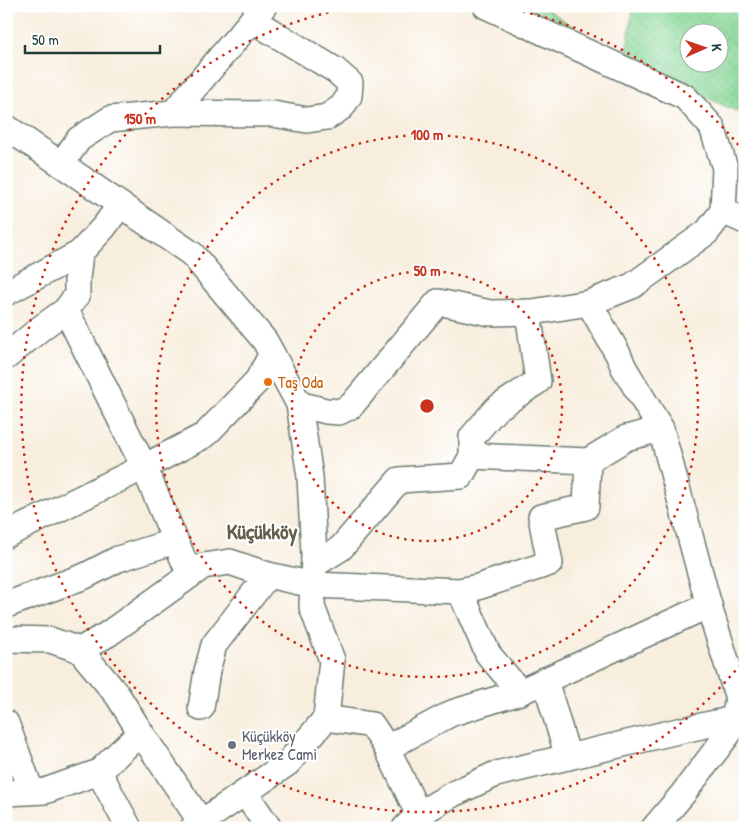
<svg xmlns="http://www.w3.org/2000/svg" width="751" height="834" font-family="'Patrick Hand',sans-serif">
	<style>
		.grass { fill: url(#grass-dots); stroke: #538a66; fill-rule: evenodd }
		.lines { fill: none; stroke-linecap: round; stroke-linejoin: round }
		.minor-casing { stroke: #6b7b70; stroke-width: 28 }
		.minor { stroke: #fff; stroke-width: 25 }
		.ring { fill: none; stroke: #c8321e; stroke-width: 2.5; stroke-dasharray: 2.5 5 }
		.food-dot { fill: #e8710a; stroke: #fff; stroke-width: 2 }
		.worship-dot { fill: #6b7280; stroke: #fff; stroke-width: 2 }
		.labels { text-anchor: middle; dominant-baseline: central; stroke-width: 4; stroke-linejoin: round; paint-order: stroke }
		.food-label { font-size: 16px; fill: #c56008; stroke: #fff; text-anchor: start }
		.worship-label { font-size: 16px; fill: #5b616d; stroke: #fff; text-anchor: start }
		.district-label { font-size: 21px; font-weight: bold; fill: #62604a; stroke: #fff }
		.centre { fill: #c8321e; stroke: #fff; stroke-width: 2.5 }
		.ring-label { font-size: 15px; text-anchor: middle; font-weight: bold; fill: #c8321e; stroke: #fff; stroke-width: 4; stroke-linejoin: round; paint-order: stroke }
	</style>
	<defs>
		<pattern id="grass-dots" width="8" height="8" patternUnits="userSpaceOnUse" patternTransform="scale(1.25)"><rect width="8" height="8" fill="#87d797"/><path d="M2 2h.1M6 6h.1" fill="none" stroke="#74b983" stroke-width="1.8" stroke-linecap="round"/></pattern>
	</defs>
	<rect width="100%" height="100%" fill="#fff"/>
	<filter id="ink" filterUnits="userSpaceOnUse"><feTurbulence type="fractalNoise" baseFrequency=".02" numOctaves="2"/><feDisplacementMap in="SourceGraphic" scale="10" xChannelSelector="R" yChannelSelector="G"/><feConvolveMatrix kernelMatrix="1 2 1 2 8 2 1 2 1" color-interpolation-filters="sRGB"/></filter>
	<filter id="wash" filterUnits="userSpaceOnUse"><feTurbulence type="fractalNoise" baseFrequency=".0096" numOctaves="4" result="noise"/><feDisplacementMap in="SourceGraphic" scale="20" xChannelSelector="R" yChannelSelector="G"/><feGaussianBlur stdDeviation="1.12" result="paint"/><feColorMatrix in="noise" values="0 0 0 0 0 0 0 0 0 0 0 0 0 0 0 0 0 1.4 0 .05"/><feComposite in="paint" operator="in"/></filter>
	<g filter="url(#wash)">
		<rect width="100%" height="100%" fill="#f8eede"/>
		<path class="grass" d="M513,6h29l83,55 8,-55h112v109l-120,-54zM688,32h30v30h-30z"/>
	</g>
	<g filter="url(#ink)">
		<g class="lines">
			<g class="minor-casing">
				<g id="minor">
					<path d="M173,113l100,1 34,6 20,-3 15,-10 7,-11 1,-13 -15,-13 -83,-50"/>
					<path d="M6,127l55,37 131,90 73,87 34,63 11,73 4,78 -2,52 20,53 -6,58 -38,45 -95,65"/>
					<path d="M61,164l18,-25 31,-20 63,-6 91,-107"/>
					<path d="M723,211l22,10"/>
					<path d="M6,293l74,-40"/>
					<path d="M589,303l29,51 6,14 37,61 50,184 27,85 -4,21 -5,14 -47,62 -28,33"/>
					<path d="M66,310l78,157 46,108"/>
					<path d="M6,357l35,-29 25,-18 11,-15v-16l3,-26 24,-26 16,-22"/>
					<path d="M299,404l27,7 13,1 12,-6 87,-104 52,11 42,-1 57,-9 43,-17 75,-54 16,-21 2,-43 -13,-41 -27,-30 -199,-91"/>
					<path d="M472,456l116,5 38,-23 35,-9"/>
					<path d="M6,535l138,-68 61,-32 52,-54 15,-27"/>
					<path d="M314,565l27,-17 58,-68 62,-4 11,-20v-19l24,-28 42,-28 -10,-69"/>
					<path d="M460,591l28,63 32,38"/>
					<path d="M6,605l79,-29 33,-17 57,-18"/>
					<path d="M6,639l44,1 30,10 38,46 23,37 60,89"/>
					<path d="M80,650l28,-16 95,-68 27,-4 38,13 45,10 147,6 18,-4 72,-24 -9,-46 45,-10 2,-46"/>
					<path d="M545,680l23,77"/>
					<path d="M201,708l6,-37 7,-26 54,-70"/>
					<path d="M326,718l46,7 15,23 38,80"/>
					<path d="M6,723l25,68"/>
					<path d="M387,748l65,-35 68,-21 189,-87"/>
					<path d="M99,772l30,56"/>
					<path d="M6,793l39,-2 54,-19 24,-23 18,-16"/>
					<path d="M245,793l24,35"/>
					<path d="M405,828l14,-14 34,-20 43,-20 182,-43 56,-12 11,2"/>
				</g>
			</g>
			<use href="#minor" class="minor"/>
		</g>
	</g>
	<g class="ring">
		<circle cx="427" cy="406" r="135"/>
		<circle cx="427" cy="406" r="271"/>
		<path d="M745 659A406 406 0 1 1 353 7M501 7A406 406 0 0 1 745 153"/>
	</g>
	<circle class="food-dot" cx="268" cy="382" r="5"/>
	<circle class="worship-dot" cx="232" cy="745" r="5"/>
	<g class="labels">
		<g class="food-label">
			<text x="278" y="382">Taş Oda</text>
		</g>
		<g class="worship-label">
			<text x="242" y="736">Küçükköy<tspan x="242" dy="18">Merkez Cami</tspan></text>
		</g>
		<g class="district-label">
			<text x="262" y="531">Küçükköy</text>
		</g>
	</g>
	<circle cx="427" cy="406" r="8" class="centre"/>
	<g class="ring-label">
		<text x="140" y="124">150 m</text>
		<text x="427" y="140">100 m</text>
		<text x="427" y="276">50 m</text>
	</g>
	<rect width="751" height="834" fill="none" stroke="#fff" stroke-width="25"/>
	<g transform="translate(704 48) rotate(88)"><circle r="24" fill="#ffffff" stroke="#a5b1ae"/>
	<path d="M0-4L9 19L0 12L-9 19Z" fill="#c8321e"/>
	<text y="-8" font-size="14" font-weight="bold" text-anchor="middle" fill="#1f3d34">K</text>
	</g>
	<path d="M25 45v8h135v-8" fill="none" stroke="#1f3d34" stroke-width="2.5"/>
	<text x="32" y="45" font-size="15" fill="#1f3d34" stroke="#ffffff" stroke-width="4" paint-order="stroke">50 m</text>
</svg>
